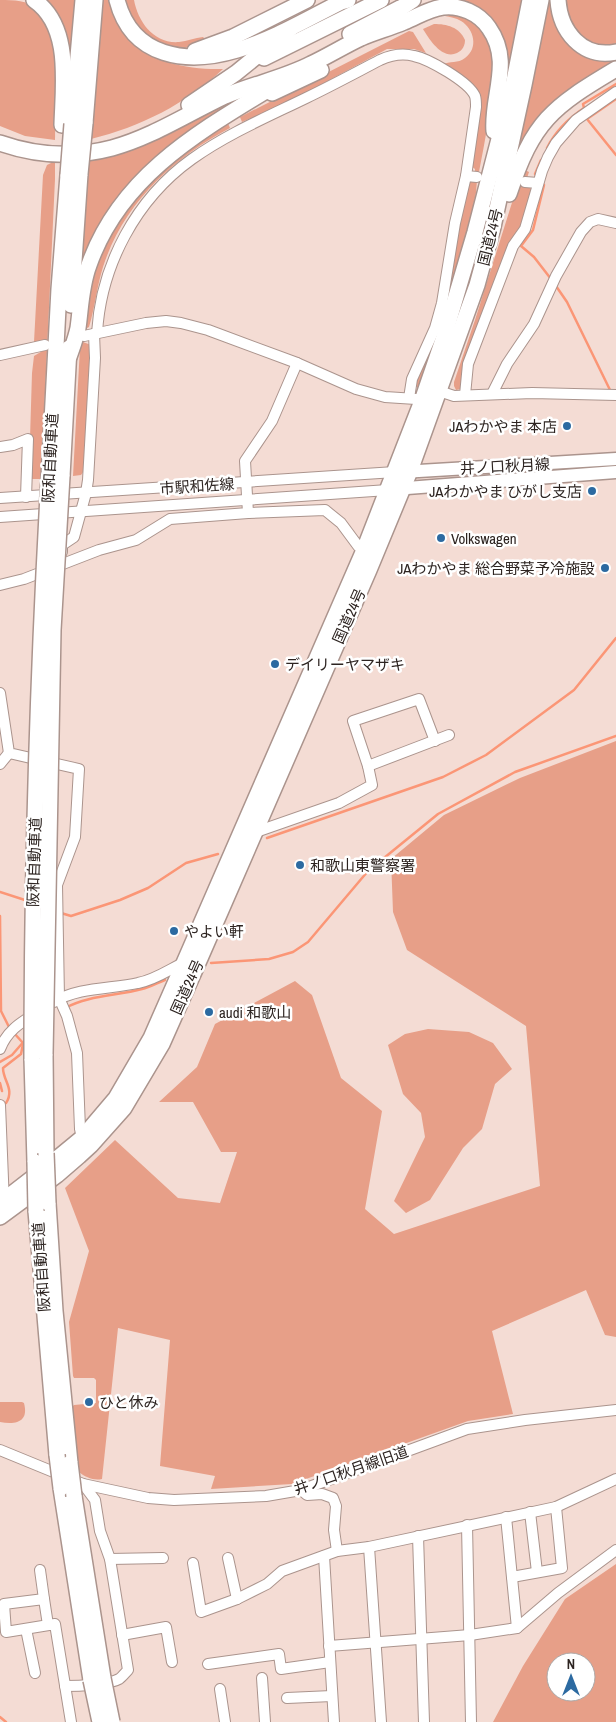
<svg xmlns="http://www.w3.org/2000/svg" width="616" height="1722" font-family="'Archivo Narrow','Noto Sans JP',sans-serif">
	<style>
		.green { fill: #e79f88; fill-rule: evenodd }
		.lines { fill: none; stroke-linecap: round; stroke-linejoin: round }
		.stream { stroke: #fb9676; stroke-width: 2.5 }
		.minor-casing { stroke: #ab948d; stroke-width: 12 }
		.major-casing { stroke: #ab948d; stroke-width: 15 }
		.highway-casing { stroke: #ab948d; stroke-width: 18 }
		.minor { stroke: #fff; stroke-width: 10 }
		.major { stroke: #fff; stroke-width: 12 }
		.highway { stroke: #fff; stroke-width: 15 }
		.highway-bridge-casing { stroke: #ab948d; stroke-width: 18; stroke-linecap: butt }
		.highway-bridge { stroke: #fff; stroke-width: 15 }
		.poi-dot { fill: #2c6aa1; stroke: #fff; stroke-width: 2 }
		.labels { text-anchor: middle; dominant-baseline: central; stroke-width: 5; stroke-linejoin: round; paint-order: stroke }
		.street-label { font-size: 15px; fill: #2d2421; stroke: #fff }
		.poi-label { font-size: 15px; fill: #2d2421; stroke: #fff; text-anchor: start }
	</style>
	<rect width="100%" height="100%" fill="#f4dcd4"/>
	<g class="green">
		<path d="M0,0c15,0 26,0 38,9l18,35 -1,96 -30,-4 -25,-10z"/>
		<path d="M45,0h30l-5,73 -22,-70z"/>
		<path d="M102,0h9c4,12 8,25 16,36 20,27 64,34 96,33 -37,35 -83,58 -132,70z"/>
		<path d="M122,0h12c4,22 20,44 45,42 8,-1 16,-4 24,-5l2,2 -2,3 -18,6h-18l-27,-14z"/>
		<path d="M439,0h85l-17,89 -4,-46 -54,-43z"/>
		<path d="M547,0h7l7,27 55,28v8l-36,22 -72,99z"/>
		<path d="M562,0h54v45c-13,4 -35,-3 -42,-15 -5,-9 -8,-20 -12,-30z"/>
		<path d="M450,15c24,1 41,16 44,40 1,7 -1,16 -1,23 -2,32 -8,63 -14,94l-4,-1v-2l-4,-3 8,-65 -37,-36c8,-5 16,-1 23,-7 14,-10 9,-29 -4,-37 -5,-3 -11,-4 -16,-5z"/>
		<path d="M434,24c13,0 25,3 31,16 0,5 -2,10 -8,13 -15,7 -28,-14 -34,-24z"/>
		<path d="M409,31l4,1 13,21 -12,-4h-27l-100,54 -45,19 -2,-5z"/>
		<path d="M240,98l-88,67 -73,114 10,-122 112,-42z"/>
		<path d="M227,121l3,7c-57,30 -107,76 -127,139 -6,19 -8,40 -14,60l-4,2 -2,13 8,3 -7,126 -3,4 -8,1 8,-147 3,-26 17,-60 51,-68z"/>
		<path d="M51,163h4v16l-14,300h-10l-2,-8 3,-98 2,-17 10,-6 -10,-8 9,-167 4,-10z"/>
		<path d="M525,170l4,2 -4,12 5,3 1,3 -11,38 -59,161 -5,1 -2,-4v-4l21,-62 41,-130z"/>
		<path d="M477,180l-1,13 -22,98 -34,96h-4l-2,-1 22,-55 23,-111 11,-39z"/>
		<path d="M616,741v596l-11,-2 -19,-45 -94,41 21,83 -45,7 -176,63 -81,5 4,-13 -55,-10 10,-126 -52,-12 -16,151c-8,2 -17,-2 -23,-7l-7,-65 2,-2 22,-2v-23l-2,-2h-20l-1,-2 -4,-54 20,-71 -24,-63 50,-48 63,58 42,5 17,-51h-16l-28,-50h-34l38,-35 18,-43 80,-43 17,14 29,83 41,33 -17,98 29,25 146,-48 -14,-160 -119,-76 -14,-38 -2,-53 53,-44 76,-37z"/>
		<path d="M428,1029l41,3 24,11 19,26 -17,15 -13,45 -19,19 -33,52 -24,13 -12,-12 31,-64 -4,-24 -18,-19 -15,-49 17,-11z"/>
		<path d="M0,1402h22l2,1c5,19 -8,22 -24,19z"/>
		<path d="M616,1564v158h-123l30,-56 42,-67zM556,1662h30v30h-30z"/>
	</g>
	<g class="lines">
		<g class="stream">
			<path d="M616,99l-29,20 29,36"/>
			<path d="M547,148c8,-16 22,-30 37,-40l-1,-4 33,-20"/>
			<path d="M537,177l-2,-3 6,-14"/>
			<path d="M542,183l2,2 -11,45 -12,16 13,11 17,22"/>
			<path d="M556,286l11,16 44,90"/>
			<path d="M267,838l176,-61 43,-22 88,-65 42,-52"/>
			<path d="M0,892l28,9"/>
			<path d="M61,913l10,3 49,-16 28,-12 38,-25 32,-9"/>
			<path d="M0,916l1,95 9,18"/>
			<path d="M211,963l58,-4 24,-7 15,-10 60,-71 70,-57 77,-42 101,-36"/>
			<path d="M65,1008c24,-13 52,-12 77,-19 8,-2 15,-6 23,-9"/>
			<path d="M14,1033l9,10"/>
			<path d="M0,1062l12,-7 14,-16"/>
			<path d="M0,1083l2,8"/>
			<path d="M6,1103c9,-14 -3,-22 -3,-35l18,-14 2,-10"/>
			<path d="M0,1717l6,5"/>
		</g>
		<g class="minor-casing">
			<g id="minor">
				<path d="M466,176l11,1"/>
				<path d="M525,182l13,1"/>
				<path d="M97,333c4,-68 39,-134 95,-174 35,-25 75,-42 114,-61 25,-12 49,-25 74,-38 11,-5 23,-7 34,-4 15,3 55,26 61,40 1,3 1,7 1,11l-10,69 -11,47 -13,80 -7,25 -23,51 -3,19"/>
				<path d="M84,336l62,-13 20,-2 15,2 27,7 89,33 59,26 29,8 31,2"/>
				<path d="M0,355l45,-10"/>
				<path d="M439,391l15,5 78,-3 84,2"/>
				<path d="M492,394l15,-30 27,-40 22,-48 25,-44 9,-10 8,-3 18,4"/>
				<path d="M465,395l3,-31 45,-118 12,-17 17,-58 6,-14 8,-14 20,-23 40,-28"/>
				<path d="M0,447l13,-2 15,-6 -2,58"/>
				<path d="M0,498l395,-26"/>
				<path d="M248,513l77,-3 16,13 17,23 6,4"/>
				<path d="M0,517l388,-27"/>
				<path d="M62,552v-7l12,-8 12,-44 2,-13 7,-122 -1,-24"/>
				<path d="M0,585l24,-6 75,-29 37,-10 34,-21 78,-6 -3,-52 27,-40 25,-58"/>
				<path d="M0,693l9,60 70,16 -4,68 -18,48 2,113 8,18 10,37 3,76 2,9 2,2"/>
				<path d="M0,764l9,-11"/>
				<path d="M368,766l81,-31"/>
				<path d="M253,833l86,-30 33,-18 -4,-19 -15,-45 66,-22 16,42"/>
				<path d="M54,1002c24,-15 58,-13 84,-19 17,-3 32,-14 47,-21"/>
				<path d="M0,1049c7,-18 20,-26 36,-36"/>
				<path d="M0,1105l4,99"/>
				<path d="M0,1450l83,34 65,14 26,2 92,-4 35,-6 166,-61 58,-9 91,-10"/>
				<path d="M301,1490l6,5 15,-1 11,4 3,8 -2,24 3,21"/>
				<path d="M530,1512l7,60"/>
				<path d="M506,1517l11,111"/>
				<path d="M467,1525l4,197"/>
				<path d="M418,1536l6,186"/>
				<path d="M369,1547l12,175"/>
				<path d="M324,1556l10,166"/>
				<path d="M228,1558l9,41"/>
				<path d="M110,1559l53,-1"/>
				<path d="M193,1563l8,49 36,-13 30,-15 15,-13 55,-20 32,-4 187,-40 60,-28"/>
				<path d="M40,1570l4,29"/>
				<path d="M512,1577l50,-9 -6,-61"/>
				<path d="M48,1625l-4,-26 -40,5 2,28 49,-8 16,98"/>
				<path d="M26,1629l9,44"/>
				<path d="M122,1635l44,-8 6,35"/>
				<path d="M329,1646l141,-11 47,-7 41,-35 58,-43"/>
				<path d="M208,1664l71,-10 2,15 49,-7"/>
				<path d="M262,1678l3,44"/>
				<path d="M65,1686c12,0 44,-1 54,-7 3,-2 6,-6 9,-9l-18,-111 -10,-28 -5,-31 -12,-16"/>
				<path d="M220,1689l5,33"/>
				<path d="M287,1698l45,-2"/>
			</g>
		</g>
		<g class="major-casing">
			<g id="major">
				<path d="M402,472l214,-13"/>
				<path d="M394,489l222,-17"/>
			</g>
		</g>
		<g class="highway-casing">
			<g id="highway">
				<path d="M34,0c38,26 29,85 28,125"/>
				<path d="M117,0c15,58 70,65 120,50 37,-11 70,-31 104,-48l7,-2"/>
				<path d="M558,0c2,31 24,59 58,52"/>
				<path d="M392,14l21,-14"/>
				<path d="M350,34l50,-26"/>
				<path d="M195,51l38,-14 74,-37"/>
				<path d="M264,58l117,-58"/>
				<path d="M272,93l49,-23"/>
				<path d="M189,105l47,-32 54,-44"/>
				<path d="M85,123l10,-123"/>
				<path d="M72,124l11,-124"/>
				<path d="M0,143c37,13 74,15 112,5 40,-11 75,-34 113,-52 28,-12 59,-18 86,-32 17,-8 33,-18 50,-26 14,-6 29,-10 43,-16 13,-5 24,-13 39,-15 17,-2 36,6 46,21 24,34 2,68 5,103"/>
				<path d="M509,194c24,-73 43,-87 107,-125"/>
				<path d="M71,305l9,-131"/>
				<path d="M69,357c3,-9 7,-19 9,-29 3,-21 3,-42 11,-63 32,-91 113,-135 190,-182"/>
				<path d="M62,476l7,-128"/>
				<path d="M49,478l10,-189 9,-114"/>
				<path d="M45,1054l1,99"/>
				<path d="M32,1059l3,103"/>
				<path d="M0,1203l48,-37 34,-28 34,-40 35,-60 33,-75 180,-413 58,-149 22,-64 31,-105 39,-151 16,-81"/>
				<path d="M48,1203l7,108 15,152"/>
				<path d="M36,1211l21,244"/>
				<path d="M0,1217l57,-42 22,-19 12,-11 33,-37 38,-64 39,-88 168,-386 41,-99 67,-186 16,-58 31,-142 17,-85"/>
				<path d="M61,1488l30,192"/>
				<path d="M74,1496l29,182"/>
			</g>
		</g>
		<use href="#minor" class="minor"/>
		<use href="#major" class="major"/>
		<use href="#highway" class="highway"/>
		<g class="highway-bridge-casing">
			<g id="highway-bridge">
				<path d="M80,174l5,-51"/>
				<path d="M68,175l4,-51"/>
				<path d="M45,1054l8,-424 9,-154"/>
				<path d="M32,1059c0,-194 6,-388 17,-581"/>
				<path d="M46,1153l2,50"/>
				<path d="M35,1162l1,49"/>
				<path d="M57,1455l4,33"/>
				<path d="M70,1463l4,33"/>
				<path d="M103,1678l9,44"/>
				<path d="M91,1680l9,42"/>
			</g>
		</g>
		<use href="#highway-bridge" class="highway-bridge"/>
	</g>
	<g class="poi-dot">
		<circle cx="567" cy="426" r="5"/>
		<circle cx="592" cy="491" r="5"/>
		<circle cx="441" cy="538" r="5"/>
		<circle cx="605" cy="568" r="5"/>
		<circle cx="275" cy="664" r="5"/>
		<circle cx="300" cy="865" r="5"/>
		<circle cx="174" cy="931" r="5"/>
		<circle cx="209" cy="1012" r="5"/>
		<circle cx="89" cy="1402" r="5"/>
	</g>
	<g class="labels">
		<g class="street-label">
			<text transform="translate(490 237) rotate(-76)">国道24号</text>
			<text transform="translate(50 458) rotate(-87)">阪和自動車道</text>
			<text transform="translate(505 466) rotate(-3)">井ノ口秋月線</text>
			<text transform="translate(197 486) rotate(-4)">市駅和佐線</text>
			<text transform="translate(349 616) rotate(-66)">国道24号</text>
			<text transform="translate(34 862) rotate(-88)">阪和自動車道</text>
			<text transform="translate(187 987) rotate(-66)">国道24号</text>
			<text transform="translate(41 1267) rotate(-94)">阪和自動車道</text>
			<text transform="translate(351 1470) rotate(-19)">井ノ口秋月線旧道</text>
		</g>
		<g class="poi-label">
			<text x="557" y="426" text-anchor="end">JAわかやま 本店</text>
			<text x="582" y="491" text-anchor="end">JAわかやま ひがし支店</text>
			<text x="451" y="538">Volkswagen</text>
			<text x="595" y="568" text-anchor="end">JAわかやま 総合野菜予冷施設</text>
			<text x="285" y="664">デイリーヤマザキ</text>
			<text x="310" y="865">和歌山東警察署</text>
			<text x="184" y="931">やよい軒</text>
			<text x="219" y="1012">audi 和歌山</text>
			<text x="99" y="1402">ひと休み</text>
		</g>
	</g>
	<g transform="translate(571 1677)"><circle r="24" fill="#ffffff" stroke="#aba7a6"/>
	<path d="M0-4L9 19L0 12L-9 19Z" fill="#2c6aa1"/>
	<text y="-8" font-size="14" font-weight="bold" text-anchor="middle" fill="#2d2421">N</text>
	</g>
</svg>
